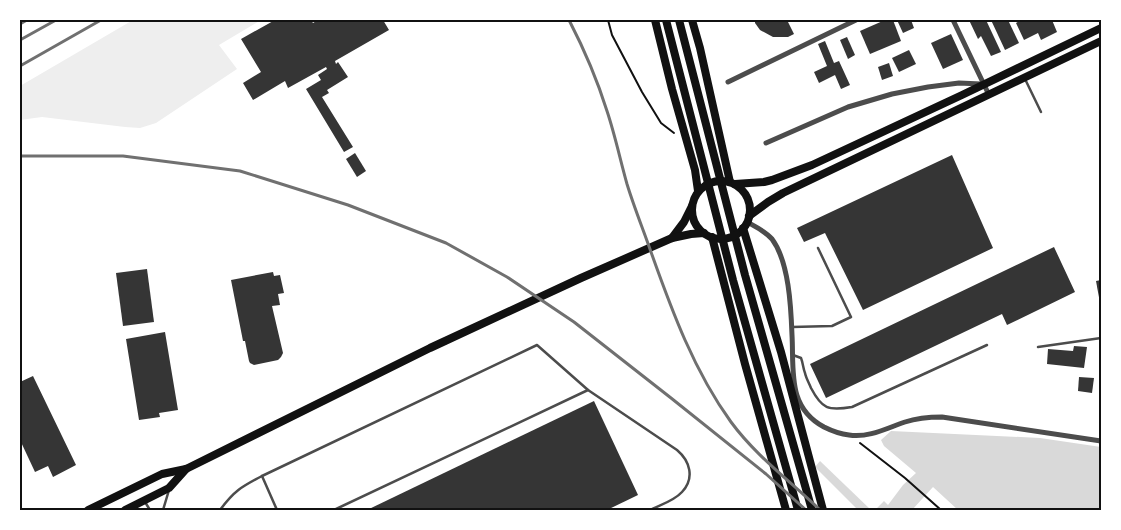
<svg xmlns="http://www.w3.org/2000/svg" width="1121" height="530" font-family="'Exo 2',sans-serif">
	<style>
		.green { fill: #eee }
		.water { fill: #d9d9d9 }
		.building { fill: #353535 }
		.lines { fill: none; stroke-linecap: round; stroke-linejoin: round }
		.path { stroke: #111; stroke-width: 2 }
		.service { stroke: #4c4c4c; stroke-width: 2.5 }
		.minor { stroke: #4c4c4c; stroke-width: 5 }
		.primary { stroke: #111; stroke-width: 8 }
		.rail { stroke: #707070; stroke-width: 3 }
		.neatline { fill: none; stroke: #111; stroke-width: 2 }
	</style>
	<rect width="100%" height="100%" fill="#fff"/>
	<path class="green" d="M133,20h128l-42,25 18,24 -81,54 -16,5 -15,-1 -83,-10 -22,3v-34z"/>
	<g class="water">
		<path d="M891,431l149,7 61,9v63h-143l-25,-23 -21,23h-37l9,-9 4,4 15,-20 13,-12 -32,-27 -3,-6z"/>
		<path d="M820,461l51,49h-13l-43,-43z"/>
	</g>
	<g class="building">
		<path d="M275,20h36l2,3 5,-3h65l6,10 -54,31 1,3 2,-2 10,15 -21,13 2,3 -7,4 31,50 -9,5 -38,-63 15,-9 -3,-5 9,-6 -1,-2 -38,21 -3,-7 -32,19 -10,-17 18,-11 -20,-33z"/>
		<path d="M755,20h32l7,14 -6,3h-15l-13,-7 -5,-7z"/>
		<path d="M885,20h8l8,21 -31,13 -10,-23z"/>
		<path d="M897,20h14l3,8 -11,5z"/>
		<path d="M969,20h17l15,32 -10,4 -10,-20 -3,3z"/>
		<path d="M991,20h17l11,23 -14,7z"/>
		<path d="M1021,20h31l5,12 -16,8 -3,-7 -14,7 -8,-17z"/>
		<path d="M951,34l12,26 -20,9 -12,-26z"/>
		<path d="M847,37l8,18 -7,4 -8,-19z"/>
		<path d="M825,41l9,22 5,-2 11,24 -9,4 -6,-14 -16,8 -5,-11 13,-6 -9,-22z"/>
		<path d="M909,50l7,14 -17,8 -7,-14z"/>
		<path d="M889,63l4,13 -11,4 -4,-13z"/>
		<path d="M355,153l11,18 -9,6 -11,-18z"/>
		<path d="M952,155l41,93 -130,62 -38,-77 -21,9 -7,-14z"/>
		<path d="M1054,247l21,45 -68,33 -5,-11 -176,84 -16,-34z"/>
		<path d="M147,269l7,53 -31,4 -7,-53z"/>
		<path d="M273,272l1,4 6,-1 4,18 -6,1 2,11 -8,1 11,47 -2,4 -3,3 -24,5 -4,-2 -1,-2 -4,-20h-2l-12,-61z"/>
		<path d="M1101,280v23h-1l-4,-22z"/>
		<path d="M165,332l13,78 -19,3 1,4 -21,3 -13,-81z"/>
		<path d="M1074,346l13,1 -3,21 -37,-4 1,-15 25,2z"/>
		<path d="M33,376l43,89 -23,12 -5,-11 -13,6 -15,-32v-58z"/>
		<path d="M1079,377l15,1 -2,15 -14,-2z"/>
		<path d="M594,401l44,94 -31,15h-240z"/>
	</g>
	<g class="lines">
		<g class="path">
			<path d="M608,20l4,15 30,57 19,31 13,10"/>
			<path d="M860,443l45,35 36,32"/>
		</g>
		<g class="service">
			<path d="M1025,79l16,33"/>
			<path d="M792,327l40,-1 19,-9 -33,-69"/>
			<path d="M1038,347l63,-9"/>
			<path d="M793,355l8,3c2,5 2,10 4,15 1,5 4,10 6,15 11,21 17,23 41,19l135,-62"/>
			<path d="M262,476l15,34"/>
			<path d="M145,502l5,8"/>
			<path d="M163,510l6,-20"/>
			<path d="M220,510c14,-19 21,-23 42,-34l275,-131 51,45 89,60c13,11 18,28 5,42 -8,9 -22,13 -32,18"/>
			<path d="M334,510l254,-120"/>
		</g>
		<g class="minor">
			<path d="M953,20l36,75"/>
			<path d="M728,82l128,-62"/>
			<path d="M766,143l82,-36 44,-13 36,-7 31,-4 22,1"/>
			<path d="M747,222c9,5 18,9 25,17 17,23 19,68 20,96 2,36 -5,72 32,92 8,4 16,7 25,8 20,3 38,-7 56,-13 12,-4 24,-5 37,-5l159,24"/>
		</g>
		<g class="primary">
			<path d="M655,20l17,69 23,81 3,21"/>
			<path d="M666,20l67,260 65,230"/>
			<path d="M679,20l66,255 67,235"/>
			<path d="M692,20l8,28 30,134"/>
			<circle cx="721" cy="210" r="29"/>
			<path d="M735,184l29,-2 8,-2 40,-15 150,-70 139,-67"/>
			<path d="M749,216l19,-14 15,-9 318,-152"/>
			<path d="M743,228l38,124 42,158"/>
			<path d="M712,237l33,127 41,146"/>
			<path d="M672,238l12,-16 8,-16"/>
			<path d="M88,510l74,-36 24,-5 244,-121 151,-70 91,-40 19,-4 13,-1"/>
			<path d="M125,510l44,-22 17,-19"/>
		</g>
		<g class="rail">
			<path d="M569,20c15,29 28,59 38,91 8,24 13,48 20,73 7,23 16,45 24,68 21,59 43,119 80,170 25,34 59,59 89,88"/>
			<path d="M20,24l7,-4"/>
			<path d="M20,40l36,-20"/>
			<path d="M20,66l81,-46"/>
			<path d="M20,156h103l117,15 108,34 98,38 61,34 67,45 97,76 95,76 40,36"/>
		</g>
	</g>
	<rect width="1121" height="530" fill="none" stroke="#ffffff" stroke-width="42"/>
	<rect x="21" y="21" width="1079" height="488" class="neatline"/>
</svg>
